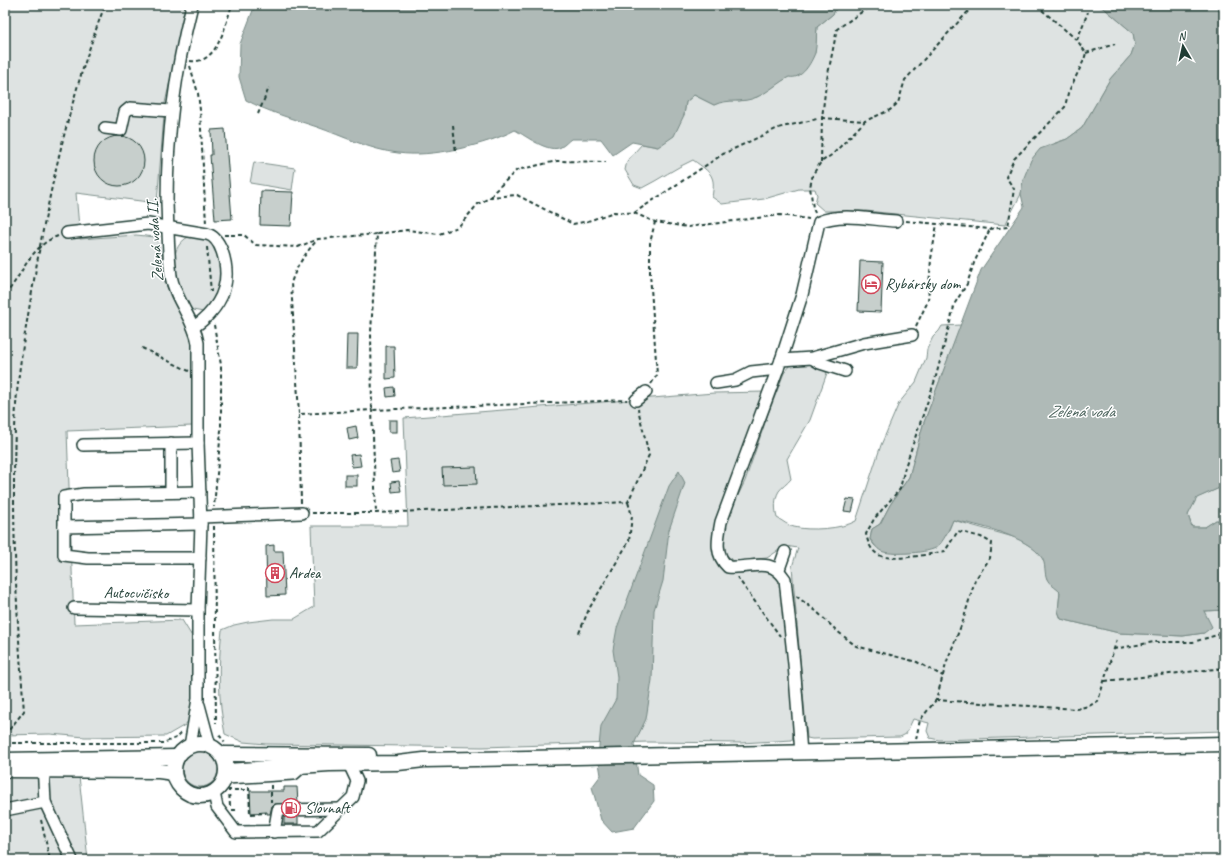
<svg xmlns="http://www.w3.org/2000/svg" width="1229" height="865" font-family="Caveat,sans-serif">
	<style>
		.green { fill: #dee3e2; stroke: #7e908b }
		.water { fill: #afbab7; stroke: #758883 }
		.building { fill: #c7cfcc; stroke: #1f3d34 }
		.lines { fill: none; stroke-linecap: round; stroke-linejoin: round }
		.minor-casing { stroke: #1f3d34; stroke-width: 14 }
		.major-casing { stroke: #1f3d34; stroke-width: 17 }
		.path { stroke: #1f3d34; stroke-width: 2; stroke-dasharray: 4 3; stroke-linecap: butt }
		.minor { stroke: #fff; stroke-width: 11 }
		.major { stroke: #fff; stroke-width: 14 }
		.labels { text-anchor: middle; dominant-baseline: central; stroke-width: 3; stroke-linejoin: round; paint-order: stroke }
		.street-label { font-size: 16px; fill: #1f3d34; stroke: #fff }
		.poi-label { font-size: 16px; fill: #1f3d34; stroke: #fff; text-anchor: start }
		.water-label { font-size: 17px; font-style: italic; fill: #4a625b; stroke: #fff }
	</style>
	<rect width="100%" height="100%" fill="#fff"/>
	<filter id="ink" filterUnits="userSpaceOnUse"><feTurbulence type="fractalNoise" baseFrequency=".025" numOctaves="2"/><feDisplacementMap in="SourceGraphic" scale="8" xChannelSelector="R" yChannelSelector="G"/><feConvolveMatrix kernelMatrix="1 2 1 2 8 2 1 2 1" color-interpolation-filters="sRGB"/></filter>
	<g filter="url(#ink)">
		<g class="green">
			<path d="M5,5h182l-22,98 -8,100 -81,-10 4,46 56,-4 20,2 6,19 3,26 11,24 16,26 2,50 -2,44 -125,5 7,193 108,-4 11,18v77l-8,10 -19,11 -81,1 -35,-3 -45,1z"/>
			<path d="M838,5h259l8,4 28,24 2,11 -4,11 -21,24 -28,49 -15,11 -12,4 -32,37 -2,14 -16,31 -139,-14h-42l-9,-8 2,-8 -2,-6h-16l-35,10 -42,5 -10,-7c4,-22 -1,-24 -19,-37 -18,8 -33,19 -51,28l-8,-3 -9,-15 2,-9 15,-17 16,3 26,-32 2,-13 8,-7 20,10 10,-5 15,1 18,-4 32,-21 26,-23 2,-26 16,-13z"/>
			<path d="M254,162l41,6 -3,22 -42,-7z"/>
			<path d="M190,236l19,2 6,7 9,34 -13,26 -8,7 -10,-2c-18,-17 -31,-61 -3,-74z"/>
			<path d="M961,325l-38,100 -14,52 -19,28 -10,19 -8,5 -2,11 5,6 74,-16 4,-10 64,18 18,11 9,10 3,20 13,13 -2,19 3,8 58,14 64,3 21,-3v-22l20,-1v121l-285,9 -9,-2 -3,-7 2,-8 -16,-4 -7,15 -6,3 -88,2 -5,-1 -15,-171 6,-19 -13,-2 -18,12 -33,3 -9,-7 -1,-19 2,-15 19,-39 23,-67 16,-41 7,-8 24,-5 6,8 6,5 -17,47 -23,39 4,20c-4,5 -9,8 -12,12 -5,8 -4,19 -2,27 5,2 11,8 17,9 15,4 48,2 62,-6l25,-76 18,-42 17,-21 10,-24 1,-9 6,-12 6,-6 3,-5z"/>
			<path d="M765,392l-51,136c-2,24 -3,47 29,45 7,-1 14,-4 21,-3 6,1 11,6 16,10l8,58 6,93 -2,9 -51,3 -93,-1 -166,5 -216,-3 -23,-2 -18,-8c-7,-34 -7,-70 -3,-104l12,-5 14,-3 25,-3h21l20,-12 -3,-81h97l-4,-108 310,-25z"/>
			<path d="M1224,486v35l-8,-1 -11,7h-13l-4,-12 8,-17z"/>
			<circle cx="200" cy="769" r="18"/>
			<path d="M79,776l9,84h-83v-83z"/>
		</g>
		<g class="water">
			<path d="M255,5h583l-5,9 -16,13c-1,8 0,18 -2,26 -4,10 -13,27 -26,24 -10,5 -22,16 -32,20 -15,7 -28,1 -43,8l-20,-10 -8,7 -2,13 -10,21 -16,11 -26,-5 -19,13 -12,-16h-30c-3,2 -6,6 -10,8 -12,7 -35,-11 -46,-17 -28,15 -85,28 -117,23 -28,-3 -55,-17 -81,-26 -24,-8 -49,-15 -71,-27l-7,-23 1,-33z"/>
			<path d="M1097,5h127v481l-27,12 -9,17 4,12h13l11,-7 8,1v89l-20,1 8,16 -8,6 -21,3 -64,-3 -58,-14 -3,-8 2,-19c-4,-4 -11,-8 -13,-13 -3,-6 -1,-15 -5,-21 -14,-22 -64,-33 -89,-38 -4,9 -9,21 -16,27 -7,6 -44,8 -53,5 -6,-1 -10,-8 -14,-13l2,-10 8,-5 10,-19 19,-28 14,-52 58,-155 43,-63 -3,-13 2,-14 8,-20 9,-11 27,-10 15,-11 28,-49 21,-24 4,-11 -2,-11 -28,-24z"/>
			<path d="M679,471l6,12 -16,47 -6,51 -9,29 -2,70 -6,39 -12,25 4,31 15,10 1,16 -20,27 -22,4 -11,-12 -9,-33 9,-12 -3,-18 3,-31 15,-27 1,-22 -4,-27 4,-22 52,-142z"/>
		</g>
		<g class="building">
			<path d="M225,129l7,90 -17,1 -5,-65h2l-1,-25z"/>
			<circle cx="119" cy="161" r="25"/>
			<path d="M261,191l32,1 -2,34 -31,-1z"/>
			<path d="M860,261l23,1 -2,50 -23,-1z"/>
			<path d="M347,334h11l-1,34h-11z"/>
			<path d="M386,346h8l1,32 -9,1z"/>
			<path d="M394,387l1,9 -8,1 -1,-9z"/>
			<rect x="389" y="420" width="8" height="12"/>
			<path d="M356,426l2,12 -9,2 -2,-12z"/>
			<path d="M359,454l2,12 -9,1 -2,-12z"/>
			<path d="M398,460l2,12 -8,1 -2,-12z"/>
			<path d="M476,467l1,17 -34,1 -1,-17z"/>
			<rect x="345" y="475" width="12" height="11"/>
			<path d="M399,481l2,10 -9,1 -1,-10z"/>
			<path d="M847,499l8,1 -3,12 -8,-1z"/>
			<path d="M274,545v6h9l2,44 -18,1 -1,-50z"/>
			<path d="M284,787h13l1,16 -23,1 -3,2 -2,8h-3v-2l-16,1 -1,-22h34z"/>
			<rect x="284" y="817" width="14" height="7"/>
		</g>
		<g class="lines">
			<g class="minor-casing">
				<g id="minor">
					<path d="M105,128l16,2 4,-18 5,-4 41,3"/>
					<path d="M67,233l81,-9 59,10c8,2 12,9 15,17 11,32 -1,57 -28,76"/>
					<path d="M812,358l8,5 25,8"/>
					<path d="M781,360l21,-65 17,-73c23,-10 53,-2 77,-1"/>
					<path d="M716,383l19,-3 16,-8 27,-3"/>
					<path d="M636,400l10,-8"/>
					<path d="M171,443v49"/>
					<path d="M83,445l115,-2"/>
					<path d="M200,492l-116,2 -20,3v30l137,-3"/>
					<path d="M201,517l101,-4"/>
					<path d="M64,527v28l24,3h112"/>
					<path d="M779,569l6,-17"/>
					<path d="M74,608l124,2"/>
					<path d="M199,705l11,41"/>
					<path d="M190,746l8,-47v-89l3,-86 -3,-81v-100c-4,-24 -23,-43 -27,-67 -3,-24 -3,-49 -4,-73 0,-70 8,-130 25,-198"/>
					<path d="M801,753l-7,-89 -9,-85c-15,-23 -33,-10 -57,-12 -14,-13 -10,-29 -7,-45l60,-162 31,-2 52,-15 48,-8"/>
					<path d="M43,763l2,39 27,58"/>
					<path d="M226,778l68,-4 9,-8"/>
					<path d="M214,793l3,14 19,25 82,-1 35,-34 4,-16 -8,-17"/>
					<path d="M5,810l40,-8"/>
					<path d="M274,832l4,-22 63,-1"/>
				</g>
			</g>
			<g class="major-casing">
				<g id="major">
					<circle cx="200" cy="770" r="26"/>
					<path d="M222,754l147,1"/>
					<path d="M5,760l172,-3"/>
					<path d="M5,770l154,1 15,2"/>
					<path d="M227,771l102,-7 69,-1 26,-3 800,-16"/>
				</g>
			</g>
			<g class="path">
				<path d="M1077,40l11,-28"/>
				<path d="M1086,53l29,-9"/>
				<path d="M190,61c28,4 35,-36 42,-56"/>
				<path d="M190,66l8,27 2,17 6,114"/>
				<path d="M258,114l11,-26"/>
				<path d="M822,118l43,3"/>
				<path d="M453,125l3,28"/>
				<path d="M821,162l1,-44 4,-34 11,-55 35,-24"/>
				<path d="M491,197l4,-6 22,-21 40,-9 49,1"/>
				<path d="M634,213l21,9 33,5 92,-12 29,4"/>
				<path d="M815,213l-2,-5 -3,-21 3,-13 8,-12 12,-8 32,-33 25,-11 8,-7 7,-23 69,-75"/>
				<path d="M906,221l84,8 18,-2 6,-38 -8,-12 8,-18 51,-52 3,-14 16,-33 2,-7 -9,-13 -41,-35"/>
				<path d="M377,234l30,-4 32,4 19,-7 20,-23 13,-7 26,-2 56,29 15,-3 26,-9 20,1 89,-59 55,-26 39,-9"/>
				<path d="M224,235h20l12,10 42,2 20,-8 59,-5 -6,98 1,78 255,-10"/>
				<path d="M207,247l4,45"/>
				<path d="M5,295c18,-21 25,-49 53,-59"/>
				<path d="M214,325l7,40v65l-7,77"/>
				<path d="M916,326l12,-25 3,-42 6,-35"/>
				<path d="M142,348l47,23"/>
				<path d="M651,384l6,-9 -7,-102v-30l5,-21"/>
				<path d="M299,414l-8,-131c6,-18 14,-29 26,-43"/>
				<path d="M301,503l-2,-89 73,-4 4,103"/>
				<path d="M312,513h64l252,-11 21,-47 -11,-46"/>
				<path d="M214,526l2,197"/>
				<path d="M737,577l43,59"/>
				<path d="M796,596l20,15 21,20 19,15 61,16 26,14"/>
				<path d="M579,633l10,-24 40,-68 3,-25 -4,-14"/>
				<path d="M1114,649l40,-7h39l31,-9"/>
				<path d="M1105,681l119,-13"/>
				<path d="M936,700l140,9 13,-3 9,-5 19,-62"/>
				<path d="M5,735l19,-24c-8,-103 -13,-202 -8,-306 3,-42 11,-83 18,-125 16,-94 37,-186 71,-275"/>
				<path d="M219,735l6,7"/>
				<path d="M916,739l4,-19 16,-20 11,-39 16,-40 12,-41 15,-22 2,-15 -11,-6 -23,-6 -13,20c-14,3 -53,11 -66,4 -8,-4 -11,-12 -13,-21l8,-15 26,-30 5,-22 30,-87 20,-77 12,-19 7,-21 16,-34"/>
				<path d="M5,743h158l13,-5 6,-6"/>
				<path d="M271,785v17"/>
				<path d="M249,787l1,27 16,-1"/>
				<path d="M230,806l-1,-16h20"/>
				<path d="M232,810h6"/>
				<path d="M41,820l9,40"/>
			</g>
			<use href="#minor" class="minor"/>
			<use href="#major" class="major"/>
		</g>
	</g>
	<defs>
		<g id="hotel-ring" transform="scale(1)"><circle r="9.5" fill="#fff" stroke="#d1495b" stroke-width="1.5"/><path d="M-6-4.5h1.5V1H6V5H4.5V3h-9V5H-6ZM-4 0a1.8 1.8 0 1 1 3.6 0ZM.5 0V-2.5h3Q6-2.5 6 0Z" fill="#d1495b"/></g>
		<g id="building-ring" transform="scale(1)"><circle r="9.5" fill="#fff" stroke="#d1495b" stroke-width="1.5"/><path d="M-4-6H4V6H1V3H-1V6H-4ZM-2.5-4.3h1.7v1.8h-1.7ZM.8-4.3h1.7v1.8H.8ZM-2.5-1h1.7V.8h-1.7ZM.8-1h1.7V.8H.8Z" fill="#d1495b"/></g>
		<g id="fuel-ring" transform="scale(1)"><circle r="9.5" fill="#fff" stroke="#d1495b" stroke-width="1.5"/><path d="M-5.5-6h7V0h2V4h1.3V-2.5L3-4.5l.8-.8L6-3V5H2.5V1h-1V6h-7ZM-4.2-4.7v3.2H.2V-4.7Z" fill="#d1495b"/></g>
	</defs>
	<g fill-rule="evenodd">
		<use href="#hotel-ring" x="871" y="284"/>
		<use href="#building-ring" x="275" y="573"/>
		<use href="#fuel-ring" x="291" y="808"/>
	</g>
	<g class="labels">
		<g class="street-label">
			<text transform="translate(155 240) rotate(-94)">Zelená voda II.</text>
			<text transform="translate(136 593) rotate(1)">Autocvičisko</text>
		</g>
		<g class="poi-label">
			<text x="885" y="284">Rybársky dom</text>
			<text x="289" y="573">Ardea</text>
			<text x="305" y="808">Slovnaft</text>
		</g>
		<g class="water-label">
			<text x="1081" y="411">Zelená voda</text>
		</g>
	</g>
	<rect width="1229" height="865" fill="none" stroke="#fff" stroke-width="20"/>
	<rect x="10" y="10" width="1209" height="845" fill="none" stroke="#1f3d34" stroke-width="1.5" filter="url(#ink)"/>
	<g transform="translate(1183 46) rotate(351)" stroke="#ffffff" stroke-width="3" paint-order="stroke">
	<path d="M0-3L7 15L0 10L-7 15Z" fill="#1f3d34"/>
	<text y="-6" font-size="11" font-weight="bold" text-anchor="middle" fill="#1f3d34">N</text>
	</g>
</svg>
